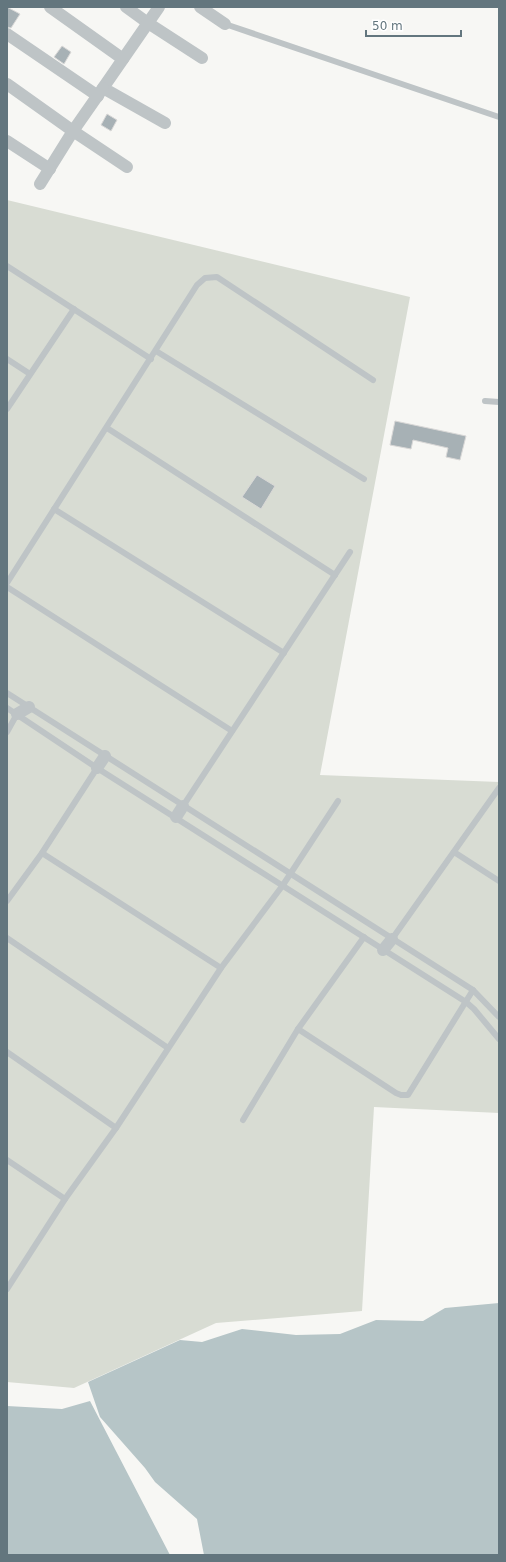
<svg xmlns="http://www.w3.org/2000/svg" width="506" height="1562" font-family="'DejaVu Sans',sans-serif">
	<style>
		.green { fill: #d8dcd3 }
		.water { fill: #b6c5c7 }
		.building { fill: #a7b1b5; stroke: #d9d8d7 }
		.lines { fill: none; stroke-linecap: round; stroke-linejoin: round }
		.service { stroke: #bec4c6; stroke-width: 6 }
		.minor { stroke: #bec4c6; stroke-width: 12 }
	</style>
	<rect width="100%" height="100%" fill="#f7f7f4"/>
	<path class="green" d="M7,200l403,97 -90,478 179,7v331l-125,-6 -12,204 -146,12 -142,65 -67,-6z"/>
	<g class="water">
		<path d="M499,1303v252h-295l-7,-36 -42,-37 -10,-14 -45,-51 -12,-35 92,-42 22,2 40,-13 54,6 44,-1 36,-14 47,1 22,-13z"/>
		<path d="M90,1401l80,154h-163v-149l55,3z"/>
	</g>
	<g class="building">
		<path d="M7,7l13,7 -9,14 -4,-1z"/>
		<path d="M62,46l9,6 -7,12 -10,-7z"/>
		<path d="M107,114l10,6 -6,11 -10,-6z"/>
		<path d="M395,421l71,15 -6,24 -14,-3 2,-9 -35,-8 -2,9 -21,-4z"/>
		<path d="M257,475l18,11 -14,23 -19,-12z"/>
	</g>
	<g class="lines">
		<g class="service">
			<path d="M225,24l274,93"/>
			<path d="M7,266l144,93"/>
			<path d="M156,351l208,128"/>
			<path d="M7,359l23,15"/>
			<path d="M485,401l14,1"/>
			<path d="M7,409l67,-100"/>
			<path d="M107,428l228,147"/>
			<path d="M54,509l230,144"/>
			<path d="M7,583l190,-298 8,-7 12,-1 156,103"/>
			<path d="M7,587l225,144"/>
			<path d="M7,693l466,297 26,27"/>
			<path d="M7,708l90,60 369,234 8,7 25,30"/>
			<path d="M7,732l10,-18"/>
			<path d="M183,806l167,-254"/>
			<path d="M454,852l45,29"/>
			<path d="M42,853l179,115"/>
			<path d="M7,901l35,-48 55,-85"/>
			<path d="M7,938l161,110"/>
			<path d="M392,939l107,-151"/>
			<path d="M298,1029l98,64 5,2h7l65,-105"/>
			<path d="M7,1052l109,76"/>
			<path d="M243,1120l55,-91 66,-92"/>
			<path d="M7,1160l58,39"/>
			<path d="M7,1289l58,-90 51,-71 105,-160 62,-83 55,-84"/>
		</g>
		<g class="minor">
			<path d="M50,7l73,52"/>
			<path d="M126,7l22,16 54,35"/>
			<path d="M159,7l-56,81 62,35"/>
			<path d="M200,7l25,17"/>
			<path d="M7,34l91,62"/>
			<path d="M7,84l66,47 -33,53"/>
			<path d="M103,88l-30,43 54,36"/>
			<path d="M7,141l43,28"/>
			<path d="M17,714l12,-7"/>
			<path d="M97,768l8,-12"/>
			<path d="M176,817l7,-11"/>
			<path d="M383,950l9,-11"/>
		</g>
	</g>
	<rect width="506" height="1562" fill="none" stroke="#63767e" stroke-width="16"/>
	<path d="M366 30v6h95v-6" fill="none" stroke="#63767e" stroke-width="2"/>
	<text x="372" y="30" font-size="12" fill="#63767e" stroke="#ffffff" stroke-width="3" paint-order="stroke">50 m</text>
</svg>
